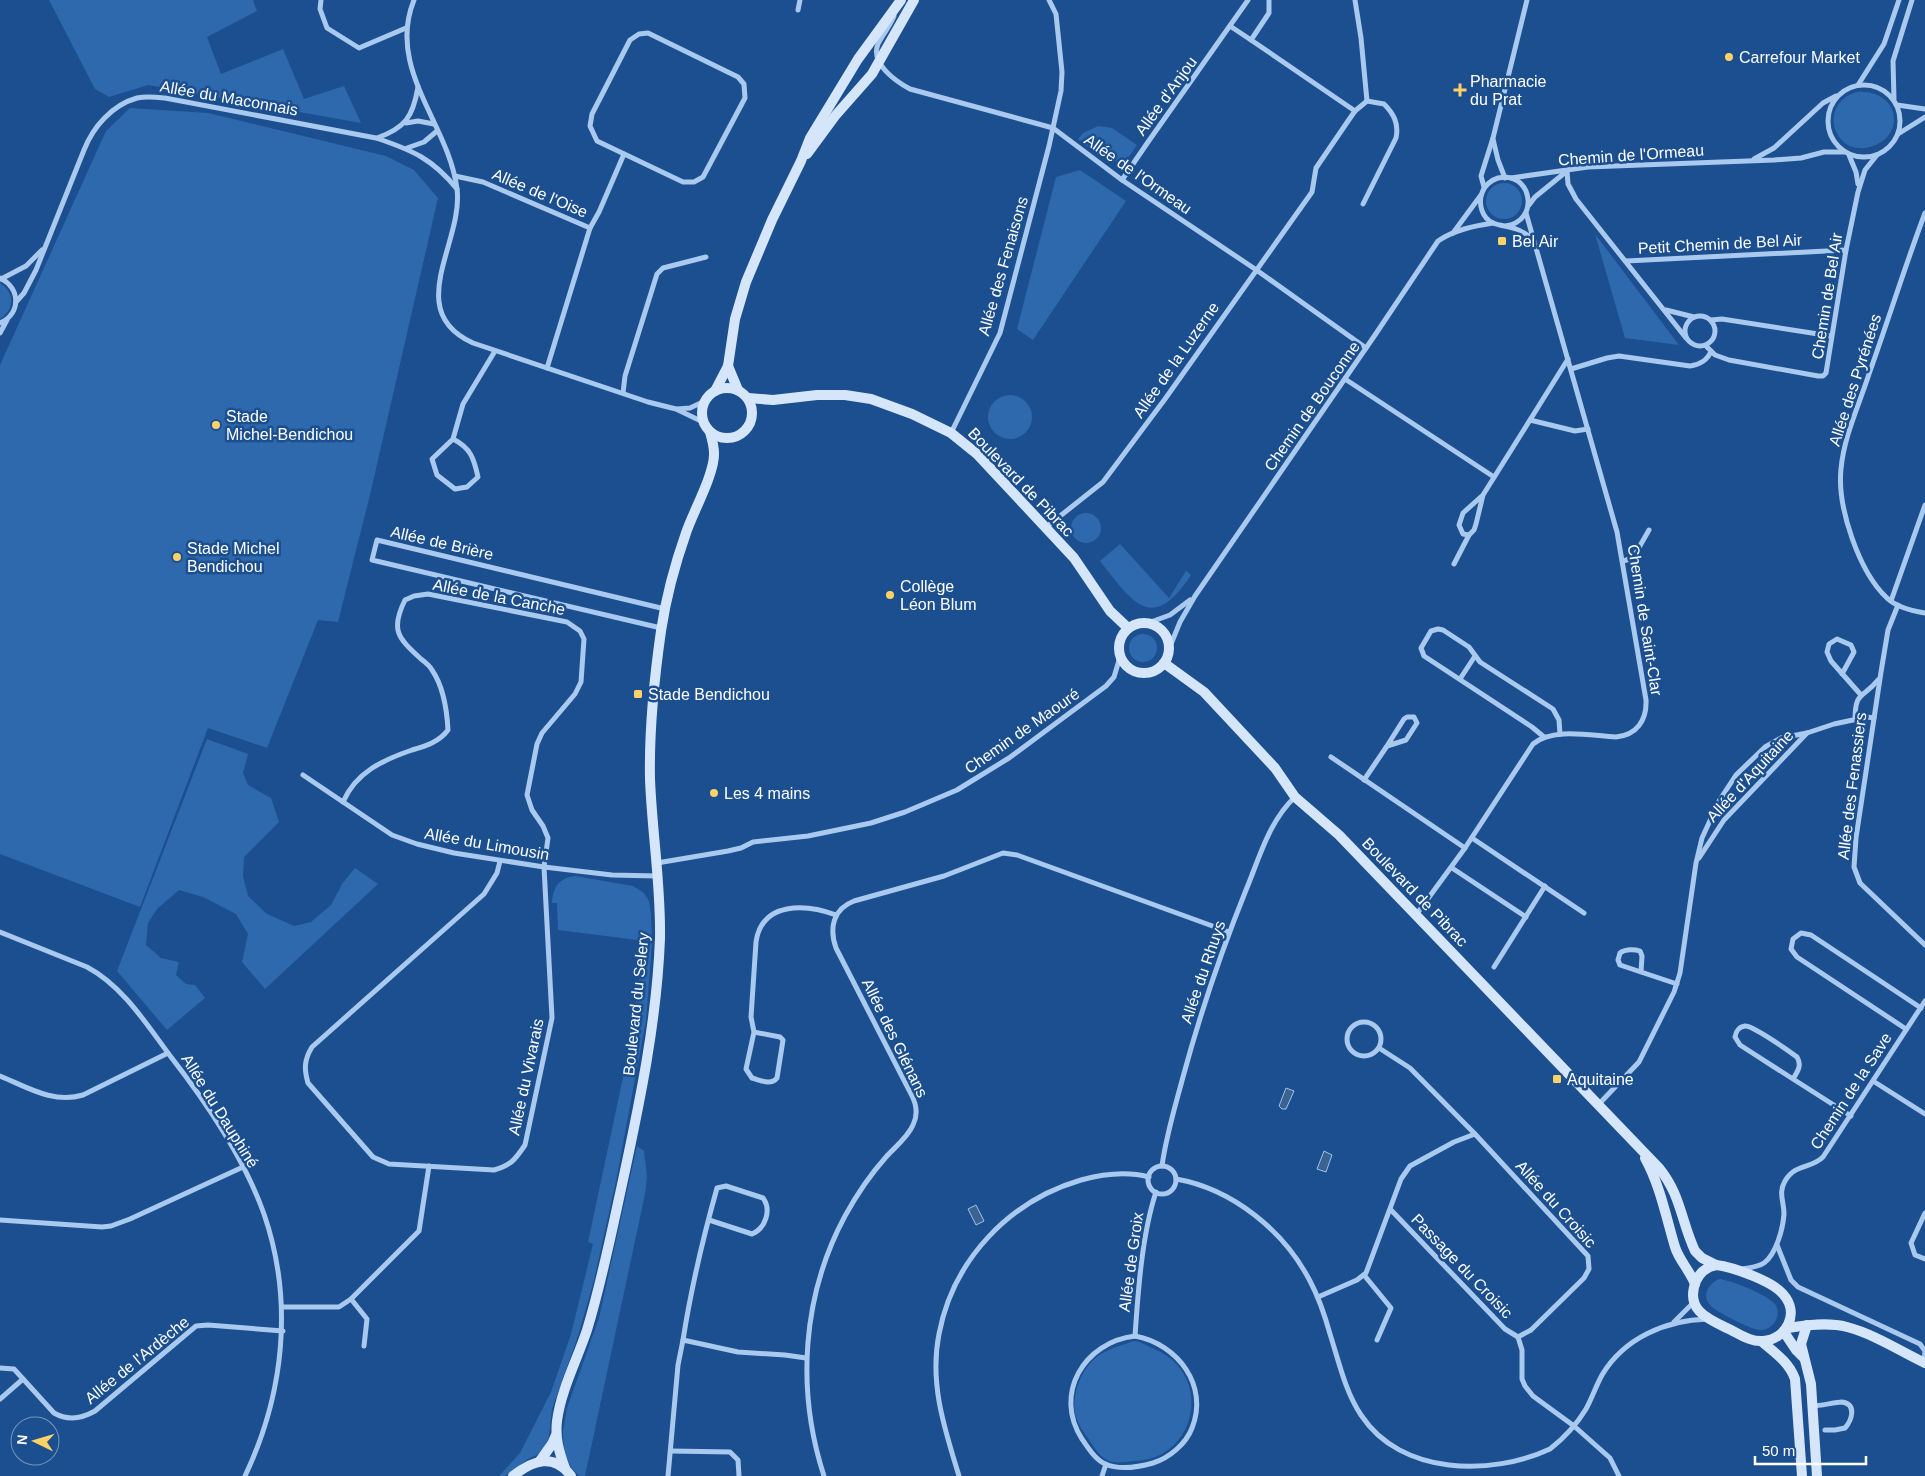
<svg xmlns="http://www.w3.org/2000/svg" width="1925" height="1476" font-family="Helvetica,sans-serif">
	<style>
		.green { fill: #2e69ad }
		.water { fill: #3c6290; stroke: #9cc4f0 }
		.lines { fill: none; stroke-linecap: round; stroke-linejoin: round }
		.street { stroke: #a9c9ee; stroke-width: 5 }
		.secondary { stroke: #d6e6fa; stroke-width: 10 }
		.poi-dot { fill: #ffd166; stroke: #1b4f8f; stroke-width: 2 }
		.labels { text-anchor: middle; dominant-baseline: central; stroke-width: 5; stroke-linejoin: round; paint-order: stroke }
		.poi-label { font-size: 16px; fill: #fff; stroke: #1b4f8f; text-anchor: start }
		.street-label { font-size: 16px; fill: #fff; stroke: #1b4f8f }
	</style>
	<rect width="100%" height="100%" fill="#1b4f8f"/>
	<g class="green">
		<path d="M49,0h204l4,11 -50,26 14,37 62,-25 21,50 40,-13 17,37 -213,-38 -39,12 -14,-8z"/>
		<path d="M1857,92c43,-3 50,45 13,55 -37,10 -53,-44 -13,-55z"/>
		<path d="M130,108l78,5 178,43 28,14 24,28 -68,297 -32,127 -20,-2 -51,128 -59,-20 -68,179 -140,-53v-489l106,-234z"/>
		<path d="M1098,126l14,2 25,17c-3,4 -6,10 -10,13 -16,12 -36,-10 -49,-19l5,-6z"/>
		<path d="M1080,170l46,31 -93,139 -16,-11 39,-152z"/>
		<circle cx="1504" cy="201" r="18"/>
		<path d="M1595,234l84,111 -54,-7z"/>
		<path d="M0,283c15,10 15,26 0,36z"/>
		<circle cx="1010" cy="417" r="22"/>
		<circle cx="1086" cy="528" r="15"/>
		<path d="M1120,544l49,54 17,-27 5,4c-39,59 -58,28 -91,-14z"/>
		<circle cx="1143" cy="648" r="14"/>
		<path d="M207,739l41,15 -5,19 5,12 23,13 8,24 -35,35 -1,19 5,20 19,18 27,12 17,-4 20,-17 11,-21 13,-16 23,16 -113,105 -23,-27 6,-28 -12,-20 -33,-17 -24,-7 -22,19 -9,14 -2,22 15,13 18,4 -3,13 10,9 9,1 10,13 -38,32 -50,-59z"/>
		<path d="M575,876l58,10 11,7 5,8 2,13 1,30 -6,76 -30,161 -22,99 -16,56 -26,73 -3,27 -3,10 -5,7 -13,6 -23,17h-6l21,-23 31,-61 20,-58 22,-90 -5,-2 40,-188 17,-113 -87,-11 -1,-27h-5c1,-16 7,-25 23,-27z"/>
		<path d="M637,1146l7,5 3,26 -2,17 -60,282h-6l-8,-9 -7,-15 -1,-20 4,-24 32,-90z"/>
		<path d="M1719,1279c12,1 49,16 56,25 9,14 -6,30 -20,25 -8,-2 -40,-18 -44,-23 -10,-10 -3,-22 8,-27z"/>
		<path d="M1133,1341c8,0 14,5 21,8 61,25 43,112 -21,112 -9,1 -18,3 -26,-1 -9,-5 -14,-15 -20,-23 -4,-6 -9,-13 -11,-20 -6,-21 6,-52 25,-63 10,-6 22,-9 32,-13z"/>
	</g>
	<g class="water">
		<path d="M1286,1088l8,3 -8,18h-4l-3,-3z"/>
		<path d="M1324,1151l8,4 -6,17 -9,-3z"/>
		<path d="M976,1205l8,16 -8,4 -8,-16z"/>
	</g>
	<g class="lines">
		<g class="street">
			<path d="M321,0l-1,9 7,19 32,20 47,-20"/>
			<path d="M414,0c-28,69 35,124 43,189 7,53 -55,122 16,154l175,59 28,7 27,13"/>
			<path d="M1355,0l6,38 6,63"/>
			<path d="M798,10l2,-10"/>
			<path d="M894,16c-4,10 -11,18 -16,28 -8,19 17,37 32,45l143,39 69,52 133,89 111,79"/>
			<path d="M1230,26l21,14 18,-27v-13"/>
			<path d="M648,33l90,44 6,7 1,14 -42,79 -9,5h-11l-86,-41 -7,-15 2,-12 38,-74 9,-6z"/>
			<path d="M1251,40l104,71"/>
			<circle cx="1864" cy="121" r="36"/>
			<path d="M1858,85l26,-41 15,-44"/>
			<path d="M1894,99l-1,-38 19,-61"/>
			<path d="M1897,105l28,4"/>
			<path d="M406,123l12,-2 16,3"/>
			<path d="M1898,134l27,-17"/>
			<path d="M377,138c28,-10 36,-21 41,-51"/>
			<path d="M1493,139l5,21 7,18"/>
			<path d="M407,148l17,-6 13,-11"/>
			<path d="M1849,155l7,17 2,12"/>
			<path d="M1754,159l20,-11 49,-45 13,-7"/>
			<path d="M1567,171l1,13 8,15 110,139"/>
			<path d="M455,176l28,6 107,46"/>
			<path d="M1511,178l77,-11 186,-7 27,-2 23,-6h21"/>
			<path d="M1122,180l26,-38 100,-142"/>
			<path d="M1484,187l-3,-11 12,-38 34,-138"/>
			<path d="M1529,205l6,-8 32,-26"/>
			<path d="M1925,213c-20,53 -37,108 -56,161 -10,31 -25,62 -28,95 -4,38 18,103 46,129 9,9 26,13 38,15"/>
			<path d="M1505,226c36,-4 27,-56 -7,-48 -7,2 -14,8 -16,15 -4,11 0,25 11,30 7,3 16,3 23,6 6,2 11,6 17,10"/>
			<path d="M1453,233l28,-38"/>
			<path d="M1626,261l220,-11"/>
			<path d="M0,278c21,10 21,36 0,45"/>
			<path d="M1,279l25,-13 16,-16"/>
			<path d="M16,302l8,-9 12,-23 48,-120c9,-23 28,-45 53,-52 9,-2 18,-1 28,0l211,40c36,12 57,21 81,51"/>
			<path d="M1666,310l28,7"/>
			<circle cx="1700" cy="331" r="15"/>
			<path d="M1711,320l11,-1 109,17"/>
			<path d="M0,333l7,-13"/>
			<path d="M1706,346l9,9 14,5 89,16h5l3,-3 20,-123 12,-58 7,-22 12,-15"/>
			<path d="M1568,359l-38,61 45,11 13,-2"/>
			<path d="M547,368l43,-140 9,-16 25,-58"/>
			<path d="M1571,369l36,-11 12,-2 71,10c9,-1 18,-6 21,-15"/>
			<path d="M1345,379l149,98"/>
			<path d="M623,393l2,-17 32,-102 6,-6 43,-11"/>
			<path d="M677,409l13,-1 15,-7"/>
			<path d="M951,433l49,-100 49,-187 12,-55 1,-19 -6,-58 -7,-14"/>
			<path d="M453,439c18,9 21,20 25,38l-11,10 -12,2 -18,-14 -5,-16 21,-20 10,-35 32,-53"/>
			<path d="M1483,495l-7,29 -2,6 -5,5 -6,-1 -4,-9 4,-12 20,-18 47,-75"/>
			<path d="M1045,528l58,-46 62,-83 147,-207 4,-24 32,-47 7,-10 12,-10 17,3c10,10 15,20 12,34l-33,66"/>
			<path d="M1623,561l10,-3 16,-28"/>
			<path d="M1454,564l15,-29"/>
			<path d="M1891,601l34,-96"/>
			<path d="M1898,605l-10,25 -7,42 -25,166 -2,29 6,16 65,62"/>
			<path d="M1148,623l22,-8 20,-15"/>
			<path d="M661,628l-289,-68 5,-20 288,69"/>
			<path d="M1169,649l11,-27 15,-26 180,-261 63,-94c16,-11 36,-15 55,-18"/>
			<path d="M1842,674l12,-22 -3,-7 -14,-6 -8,5 -2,8 4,9 30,34"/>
			<path d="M1460,679l15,-23"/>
			<path d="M1855,720c0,-30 8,-21 23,-40"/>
			<path d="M1544,737l-12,-10 -108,-71 -3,-8 10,-17 7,-2 5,1 26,17 11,15 73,47 6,11 1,14"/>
			<path d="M1331,757l134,91"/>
			<path d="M303,775l89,60 25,9 37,9 90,14 68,8 45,1"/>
			<path d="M1364,780l23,-34 19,-6 11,-17 -3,-6h-7l-3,2 -17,27"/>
			<path d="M343,802c13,-30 40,-42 69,-52 14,-4 27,-8 36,-20 -1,-19 -5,-44 -16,-60 -2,-4 -7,-8 -11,-11 -23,-21 -31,-29 -16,-59l9,-4 14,-2 139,28 13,9 4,8 -3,43 -6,12 -33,39 -5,11 -10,51 5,15 11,16 5,12 -4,29 8,151 -27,127c-10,15 -14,20 -31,25l-105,-6 -16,-7 -65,-74c-4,-14 -4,-23 4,-36l172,-153 13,-21 3,-12"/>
			<path d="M1472,838l112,75"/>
			<path d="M1699,858l25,-38 83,-87"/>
			<path d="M657,863l71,-12 13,-3 12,-6 55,-6 63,-13 34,-11 52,-22 52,-32 97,-72 8,-9 6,-20"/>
			<path d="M1452,868l74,49"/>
			<path d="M1416,915l49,-67 68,-104c20,-17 59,-8 83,-7 21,-2 31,-17 30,-37l-29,-168 -91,-319"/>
			<path d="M0,932l87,35c36,19 60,58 84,90 35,45 74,103 93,157 30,87 20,180 -19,262"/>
			<path d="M1494,967l51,-81"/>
			<path d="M1641,972l1,-16 -2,-5c-6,-2 -15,-2 -20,2l-2,7 2,5 57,19"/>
			<circle cx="1364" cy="1039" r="17"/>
			<path d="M1906,1029l-109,-72 -6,-8 2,-10 8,-6 10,2 110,73"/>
			<path d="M754,1032l26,5 3,3 -6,38c-6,8 -17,2 -25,0l-6,-9 8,-37 -3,-15 5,-75c6,-41 50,-38 80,-27"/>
			<path d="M1379,1048l31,20 65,66"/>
			<path d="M0,1076c27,11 53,28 83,19l85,-42"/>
			<path d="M1793,1079l-53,-34 -5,-8c1,-6 3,-10 10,-11 7,-1 44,25 52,31 5,8 1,14 -4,22l58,37"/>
			<path d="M1873,1081l52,33"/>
			<path d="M1598,1105l41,-43 35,-70 6,-19 16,-110 6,-25 17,-37 17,-26 29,-28 16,-9 26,-5 27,-9 33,-7 7,1"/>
			<path d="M1162,1166c4,-30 13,-59 21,-89 17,-63 38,-125 63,-187 13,-31 23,-69 49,-93"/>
			<circle cx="1162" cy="1180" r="14"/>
			<path d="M1176,1179c57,10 108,52 134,102 9,17 15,35 20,53 9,28 15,57 31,81 40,61 131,61 189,34 14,-11 27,-25 36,-40 6,-11 10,-23 16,-34 22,-37 64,-55 106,-56"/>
			<path d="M1391,1210l114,119 13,8"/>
			<path d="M1925,1213l-14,30 4,12 10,4"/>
			<path d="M0,1220l102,7 9,-1 19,-7 113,-52"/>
			<path d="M1777,1245l14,35 7,7 122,57 5,7 -1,11"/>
			<path d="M1742,1269c7,-1 16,-2 22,-6 12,-9 19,-34 20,-49 0,-13 -6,-21 1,-33 11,-18 26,-12 38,-24l102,-156"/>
			<path d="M1364,1275l27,33 -14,32"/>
			<path d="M1318,1297l39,-17 9,-7 35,-94 9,-13 44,-24 21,-8 113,122 1,13 -5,9 -53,52 -13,7 4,13v29l3,7 8,10 41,30 36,32 9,18"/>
			<path d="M351,1299l16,20 -3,27"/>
			<path d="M282,1307h57l12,-8 68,-68 10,-65"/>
			<path d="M1674,1322l20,-20"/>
			<path d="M1135,1336c43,8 74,50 57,92 -6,16 -23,30 -39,35 -14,4 -34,7 -48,1 -10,-5 -17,-16 -23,-25 -29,-45 2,-97 53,-103z"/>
			<path d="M1135,1336c3,-44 7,-102 21,-144"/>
			<path d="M683,1340c8,-51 20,-102 34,-152l9,-2 37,12c9,12 2,31 -11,36l-43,-14"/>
			<path d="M0,1368l14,1 40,44c14,8 27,6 41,-2l101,-85 12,-1 75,6"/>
			<path d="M0,1399l23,-20"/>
			<path d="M1813,1406c7,0 23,-4 29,-4 15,2 10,18 3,26l-10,2h-10"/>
			<path d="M671,1451l59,1 8,8 1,16"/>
			<path d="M668,1476l10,-111 5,-25 55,12 47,3 21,3"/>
			<path d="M824,1476c-28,-86 -22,-180 21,-260 12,-22 25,-41 41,-59 9,-10 22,-20 27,-32 5,-10 4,-19 -1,-29l-76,-148c-7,-20 -3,-39 18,-47l90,-25 59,-23 14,2 212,77"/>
			<path d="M959,1476c-14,-46 -30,-92 -20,-142 14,-74 70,-133 142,-154 22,-6 45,-9 68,-3"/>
			<path d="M1102,1476l4,-12"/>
		</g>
		<g class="secondary">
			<path d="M807,154l28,-38 37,-42 42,-74"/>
			<path d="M728,366l10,24"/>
			<circle cx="727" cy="413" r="25"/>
			<path d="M715,391l13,-25 7,-47 11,-37 26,-62 29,-59 9,-23 48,-79 43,-59"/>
			<path d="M748,398l25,2 44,-5h28l26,4 41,15 39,19 26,21 97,104 36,53 18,17"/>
			<circle cx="1144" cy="648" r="25"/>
			<path d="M1164,663l40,29 71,76 20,29 44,38 320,333c22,27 22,53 36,83l7,7 14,7"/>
			<path d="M1645,1158c15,27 21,59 30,89 4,13 15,24 20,37"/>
			<path d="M1716,1265c17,2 56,16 67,29 17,19 4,45 -20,47 -12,1 -22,-6 -32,-11 -21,-10 -47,-19 -35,-49 4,-9 11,-14 20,-16z"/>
			<path d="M1807,1325l-6,19 10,40 6,92"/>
			<path d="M1788,1328c18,-3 40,-6 59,-1 27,7 53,24 78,36"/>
			<path d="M1784,1332l12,18 7,7"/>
			<path d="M1761,1341c14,12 28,21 34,38l7,97"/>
			<path d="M540,1461l12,-17 4,-9"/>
			<path d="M565,1468c-6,-16 -10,-30 -8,-47 4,-31 20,-61 30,-91 15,-49 25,-100 36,-150 17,-79 34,-160 37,-242 1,-53 -8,-106 -10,-159 -1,-49 4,-99 11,-148 5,-33 14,-67 25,-98 7,-21 29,-60 28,-80 0,-7 -2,-14 -4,-21"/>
			<path d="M513,1476c20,-16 41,-23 58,0"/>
		</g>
	</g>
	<g class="poi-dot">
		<circle cx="1729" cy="57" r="5"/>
		<path d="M1457.5 82.5h5v5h5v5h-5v5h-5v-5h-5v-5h5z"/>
		<rect x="1497" y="236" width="10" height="10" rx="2.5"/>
		<circle cx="216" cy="425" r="5"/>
		<circle cx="177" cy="557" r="5"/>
		<circle cx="890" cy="595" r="5"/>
		<rect x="633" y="689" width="10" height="10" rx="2.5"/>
		<circle cx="714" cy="793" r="5"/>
		<rect x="1552" y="1074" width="10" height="10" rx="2.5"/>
	</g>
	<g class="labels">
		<g class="poi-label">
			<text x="1739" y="57">Carrefour Market</text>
			<text x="1470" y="81">Pharmacie<tspan x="1470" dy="18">du Prat</tspan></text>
			<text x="1512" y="241">Bel Air</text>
			<text x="226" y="416">Stade<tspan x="226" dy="18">Michel-Bendichou</tspan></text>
			<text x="187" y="548">Stade Michel<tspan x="187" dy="18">Bendichou</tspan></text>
			<text x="900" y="586">Collège<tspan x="900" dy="18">Léon Blum</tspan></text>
			<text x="648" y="694">Stade Bendichou</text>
			<text x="724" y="793">Les 4 mains</text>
			<text x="1567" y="1079">Aquitaine</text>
		</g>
		<g class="street-label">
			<text transform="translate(1166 96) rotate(-54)">Allée d'Anjou</text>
			<text transform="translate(229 98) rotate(10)">Allée du Maconnais</text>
			<text transform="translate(1631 155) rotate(-4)">Chemin de l'Ormeau</text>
			<text transform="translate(1138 174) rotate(35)">Allée de l'Ormeau</text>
			<text transform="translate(540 193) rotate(23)">Allée de l'Oise</text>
			<text transform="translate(1720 244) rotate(-3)">Petit Chemin de Bel Air</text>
			<text transform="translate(1003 266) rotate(-74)">Allée des Fenaisons</text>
			<text transform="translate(1827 296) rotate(-81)">Chemin de Bel Air</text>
			<text transform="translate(1176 360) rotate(-55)">Allée de la Luzerne</text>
			<text transform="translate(1855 380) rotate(-72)">Allée des Pyrénées</text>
			<text transform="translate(1312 406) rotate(-55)">Chemin de Bouconne</text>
			<text transform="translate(1021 482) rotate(46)">Boulevard de Pibrac</text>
			<text transform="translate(442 543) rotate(13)">Allée de Brière</text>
			<text transform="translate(499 597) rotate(11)">Allée de la Canche</text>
			<text transform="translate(1645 620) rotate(81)">Chemin de Saint-Clar</text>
			<text transform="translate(1022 731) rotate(-35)">Chemin de Maouré</text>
			<text transform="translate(1750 776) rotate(-47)">Allée d'Aquitaine</text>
			<text transform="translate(1852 786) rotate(-83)">Allée des Fenassiers</text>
			<text transform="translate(487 844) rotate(10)">Allée du Limousin</text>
			<text transform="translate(1415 892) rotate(46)">Boulevard de Pibrac</text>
			<text transform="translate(1203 972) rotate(-71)">Allée du Rhuys</text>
			<text transform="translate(636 1004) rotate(-84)">Boulevard du Selery</text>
			<text transform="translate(895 1038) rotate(64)">Allée des Glénans</text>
			<text transform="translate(526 1077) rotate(-78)">Allée du Vivarais</text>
			<text transform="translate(1851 1091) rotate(-57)">Chemin de la Save</text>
			<text transform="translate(220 1111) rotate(58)">Allée du Dauphiné</text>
			<text transform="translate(1556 1204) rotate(48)">Allée du Croisic</text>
			<text transform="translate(1131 1262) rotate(-82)">Allée de Groix</text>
			<text transform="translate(1462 1266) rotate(46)">Passage du Croisic</text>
			<text transform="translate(137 1360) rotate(-39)">Allée de l'Ardèche</text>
		</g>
	</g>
	<g transform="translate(35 1441) rotate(275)"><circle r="24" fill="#1b4f8f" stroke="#7695bc"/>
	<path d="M0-4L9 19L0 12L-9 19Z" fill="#ffd166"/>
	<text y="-8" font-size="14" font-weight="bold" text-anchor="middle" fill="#ffffff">N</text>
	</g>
	<path d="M1755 1456v8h111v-8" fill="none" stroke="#ffffff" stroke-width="2.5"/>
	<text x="1762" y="1456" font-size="15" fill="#ffffff" stroke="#1b4f8f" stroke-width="4" paint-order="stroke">50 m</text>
</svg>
